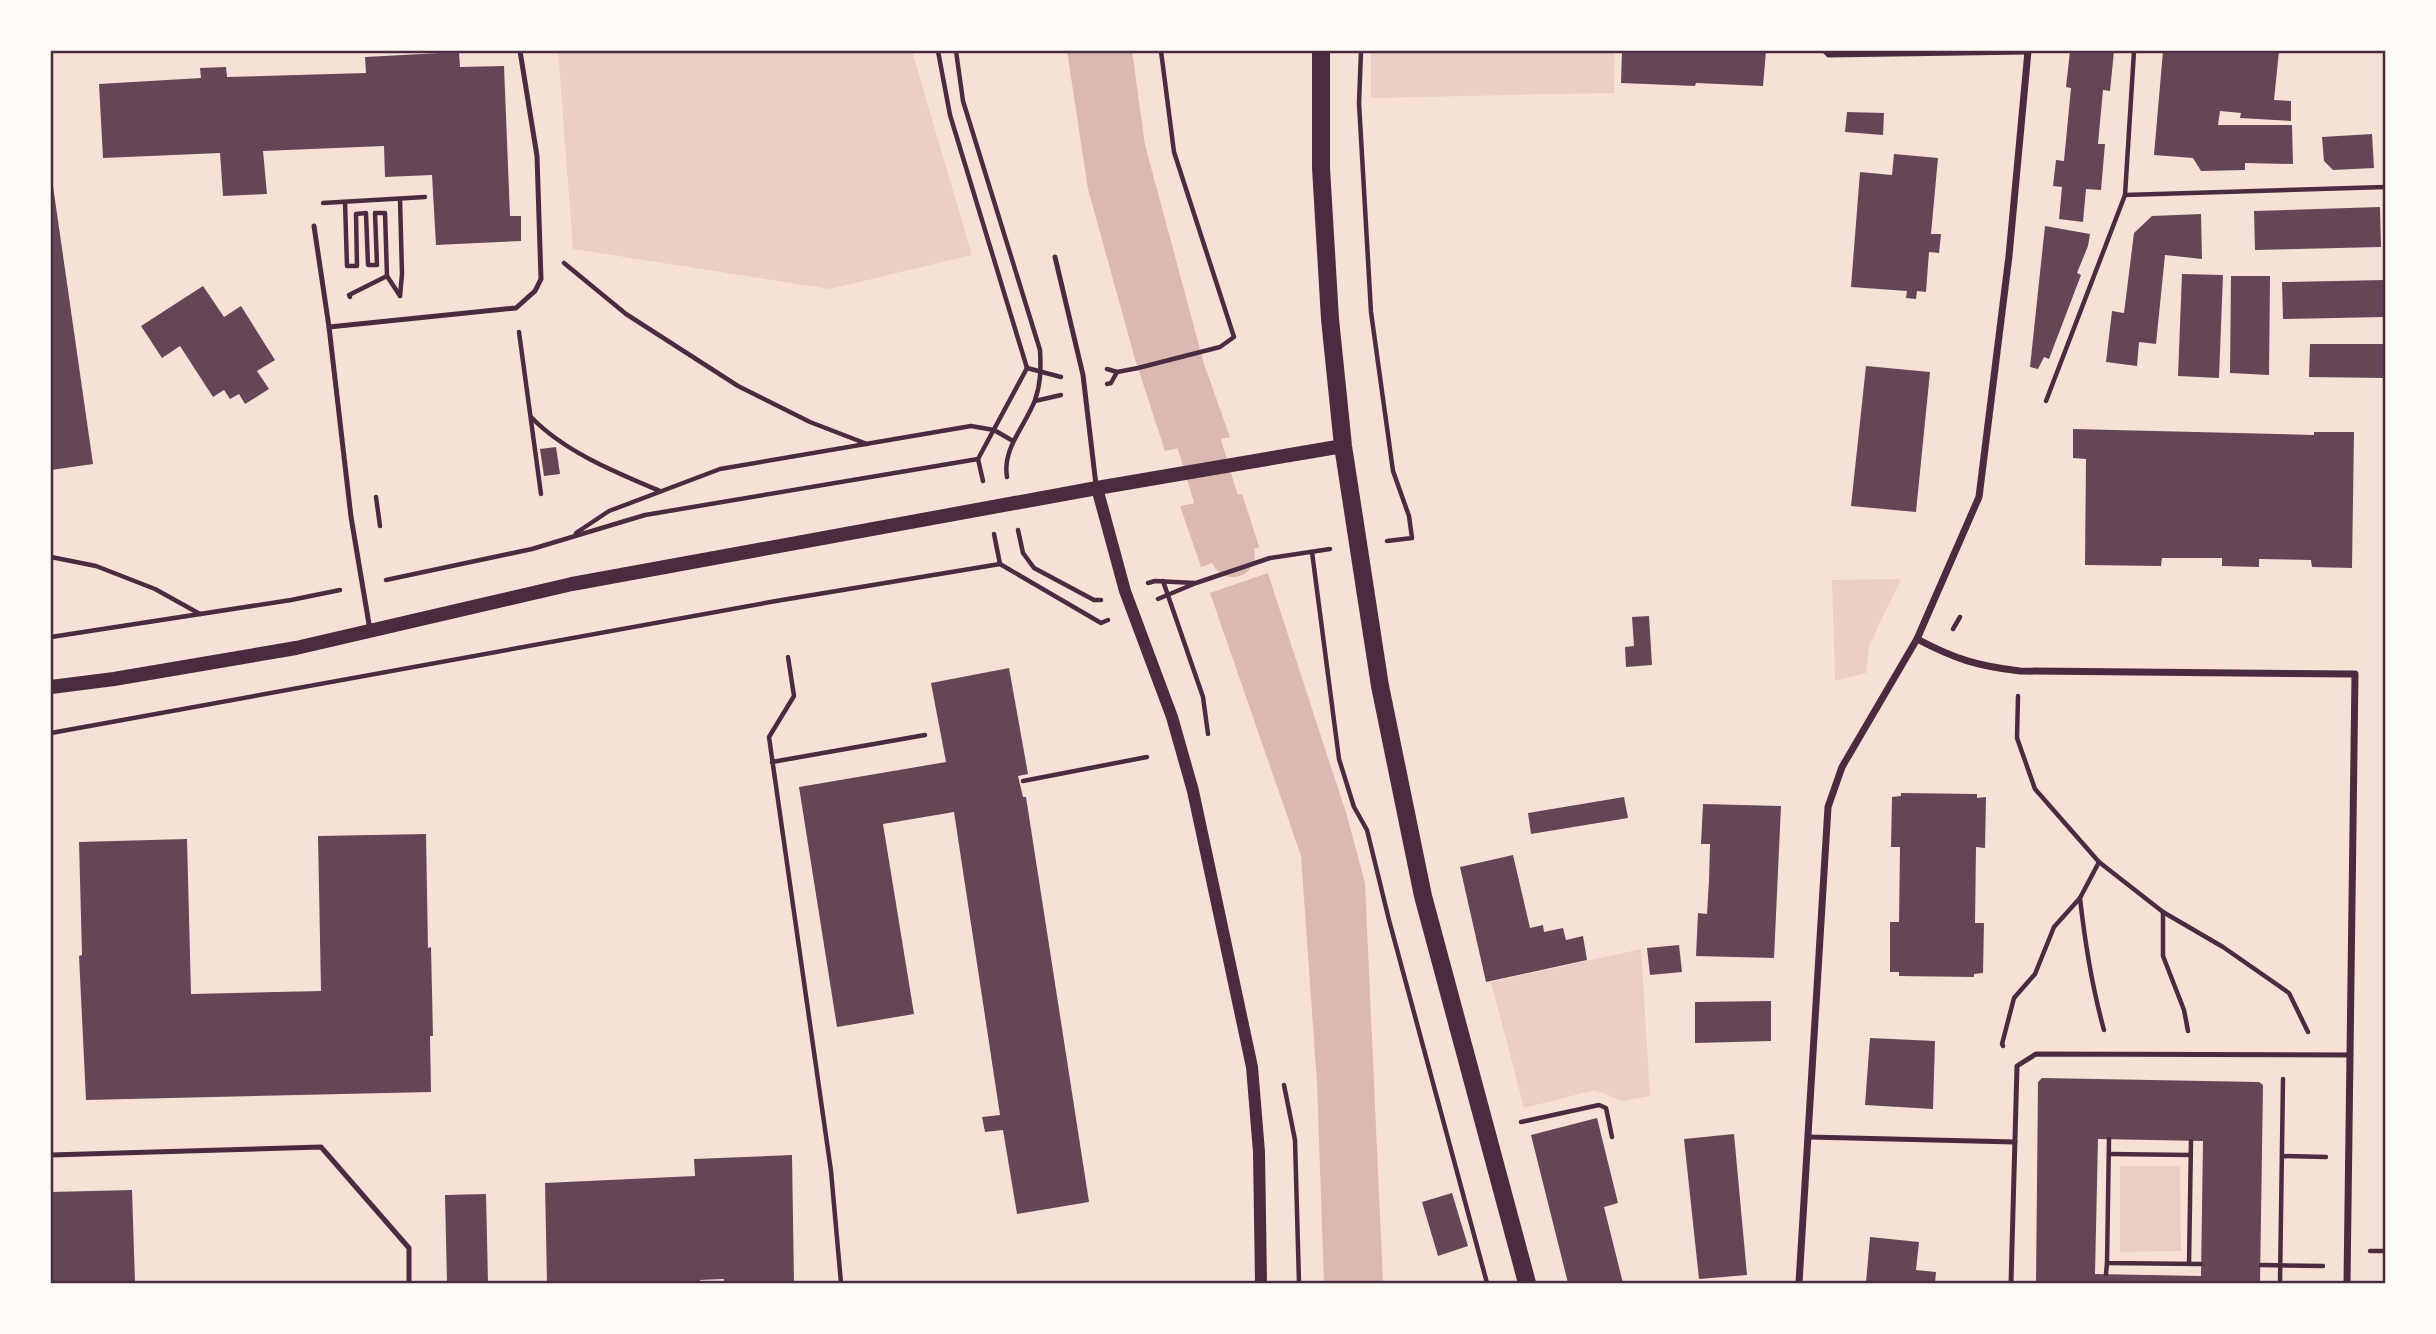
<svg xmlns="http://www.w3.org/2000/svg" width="2436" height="1334" font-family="Overpass,sans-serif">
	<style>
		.green { fill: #ebcfc5 }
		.water { fill: #dcb8b0 }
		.pier { fill: #f7e1d7 }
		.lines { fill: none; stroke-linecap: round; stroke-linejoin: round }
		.canal { stroke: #dcb8b0; stroke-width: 44 }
		.building { fill: #644757; fill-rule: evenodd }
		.path { stroke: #4a2c40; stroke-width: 4.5 }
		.service { stroke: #4a2c40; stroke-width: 5 }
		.minor { stroke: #4a2c40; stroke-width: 7 }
		.tertiary { stroke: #4a2c40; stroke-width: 12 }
		.secondary { stroke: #4a2c40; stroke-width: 14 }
		.primary { stroke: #4a2c40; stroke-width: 18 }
		.neatline { fill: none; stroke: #4a2c40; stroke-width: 2.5 }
	</style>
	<rect width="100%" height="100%" fill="#f7e1d7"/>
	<g class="green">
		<path d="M558,51h354l60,204 -142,34 -257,-40z"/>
		<path d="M1371,51h244l-1,42 -243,5z"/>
		<path d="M1901,579l-32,67 -3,27 -31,8 -3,-101z"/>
		<path d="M1641,949l9,147 -29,5 -26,-11 -71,18 -33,-126z"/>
		<path d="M2120,1166h60l1,85 -61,1z"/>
	</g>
	<g class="water">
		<path d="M1067,51h65l13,94 59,219 26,73 -65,14 -30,-92 -47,-170z"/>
		<path d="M1242,494l105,322 18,67 18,400h-59l-7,-200 -16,-227 -121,-350z"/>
	</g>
	<path class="pier" d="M1263,546l8,26 -64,22 -9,-26z"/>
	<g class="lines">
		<path class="canal" d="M1182,387l51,168"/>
	</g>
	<g class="building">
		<path d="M1622,51h144l-3,35 -67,-3 -1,3 -74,-3z"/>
		<path d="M2070,51h44l-4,40 -7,-1 -5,54h7l-4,46 -15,-1 -3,33 -24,-3 3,-32 -9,-1 3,-26 8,1 7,-73 -5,-1z"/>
		<path d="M2163,51h116l-5,49 17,1v20l-51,-3 1,-5 -21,-2 -2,14h74l1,39 -48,-1v7l-44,1 -8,-13 -39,-3z"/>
		<path d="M459,52l1,15 44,-1 6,150h11v25l-85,4 -4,-70 -47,2 -1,-31 -121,5 4,43 -44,2 -3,-43 -117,5 -4,-74 102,-6 -1,-10 26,-1 1,10 139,-4 -1,-16z"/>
		<path d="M1847,112l37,1 -1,22 -38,-3z"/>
		<path d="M2372,134l2,34 -41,2 -9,-9 -2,-24z"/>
		<path d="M1894,154l44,4 -7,76h10l-2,19 -10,-1 -3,40 -9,-1 -1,8 -10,-1 1,-7 -56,-4 9,-115 32,3z"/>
		<path d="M51,172l42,292 -42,6z"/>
		<path d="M2380,207l1,40 -126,3 -1,-39z"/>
		<path d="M2201,214l1,45 -37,-4 -9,89 -17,-2 -2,24 -31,-4 6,-51 12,2 10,-80 18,-17z"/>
		<path d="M2045,226l45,8 -2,12 -11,27 4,2 -32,84 -5,-2 -6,12 -8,-2z"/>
		<path d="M2182,274l41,1 -4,103 -41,-2z"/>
		<path d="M2231,276h39l-1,99 -39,-2z"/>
		<path d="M2385,280v37l-102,2 -1,-37z"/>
		<path d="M203,286l21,31 17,-11 34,54 -18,11 12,18 -24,15 -6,-10 -9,5 -6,-9 -11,7 -33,-51 -18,12 -21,-32z"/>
		<path d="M2310,344h75v34l-76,-1z"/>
		<path d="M1866,366l64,6 -14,140 -65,-6z"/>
		<path d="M2073,429l241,6v-3h40l-2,136 -40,-1 -1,-7 -52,-1v8l-37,-1v-8h-60l-1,8 -76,-1 1,-106 -13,-1z"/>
		<path d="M556,447l4,27 -16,2 -4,-27z"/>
		<path d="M1649,616l3,49 -26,2 -1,-20 9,-1 -2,-29z"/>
		<path d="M1009,668l19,106 -10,2 5,21h3l63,405 -72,12 -14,-84 -18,2 -3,-15 18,-2 -46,-303 -71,12 31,190 -77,13 -38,-240 147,-25 -15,-79z"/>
		<path d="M1901,793l76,1v4l9,-1 -1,51 -9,-1 -1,76h9l-1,50 -9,1v3l-75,-1v-4h-9v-50h9l1,-75h-9l1,-50 9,-1z"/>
		<path d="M1624,797l4,21 -97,16 -3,-21z"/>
		<path d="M1703,804l78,2 -7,152 -78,-2 2,-43 9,1 2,-34 1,-36h-9z"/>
		<path d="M426,834l2,114 3,-1 2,89h-3l1,56 -345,8 -7,-144 3,-1 -3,-113 108,-3 4,155 130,-3 -3,-155z"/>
		<path d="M1513,855l17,73 13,-3 1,7 19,-4 3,12 17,-4 4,24 -101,22 -26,-115z"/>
		<path d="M1679,945l3,27 -32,3 -3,-27z"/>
		<path d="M1771,1001v40l-76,2v-41z"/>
		<path d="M1870,1038l65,3 -2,68 -68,-4z"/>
		<path d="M2042,1078l217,4 4,3 -3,198h-224l2,-201zM2098,1139l105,2 -2,135 -106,-2z"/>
		<path d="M1597,1118l21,85 -14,4 19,76h-55l-37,-148z"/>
		<path d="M1734,1134l13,141 -48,4 -15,-140z"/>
		<path d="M792,1155l2,128h-70v-4l-24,1 1,3h-154l-2,-100 150,-7 -1,-17z"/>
		<path d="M132,1190l3,93h-84v-91z"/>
		<path d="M1452,1193l16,53 -30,10 -16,-54z"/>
		<path d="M486,1194l2,89h-41l-2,-88z"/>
		<path d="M1870,1237l49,5 -3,28 20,2 -1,11h-69z"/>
	</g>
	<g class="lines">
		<g class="path">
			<path d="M938,51l12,64 77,253"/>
			<path d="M956,51l7,50 77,249c1,18 1,33 -5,50 -9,25 -33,48 -28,77"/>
			<path d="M1361,51l-2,52 12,209 22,159 16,45 3,22 -25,3"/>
			<path d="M2125,195l9,-144"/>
			<path d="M345,202l2,64h10l-1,-52 10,-1 2,52h9l-2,-52h10l2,63 13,20"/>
			<path d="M323,203l102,-6"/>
			<path d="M564,263l62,51 112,72 72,36 57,22"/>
			<path d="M400,296l2,-22 -2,-75"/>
			<path d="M350,297l-1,-2 38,-19"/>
			<path d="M519,332l22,162"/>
			<path d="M1107,369l10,3 21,-4 82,-21 14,-10 -60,-185 -13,-101"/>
			<path d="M1107,384l4,-1 6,-11"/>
			<path d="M1035,401l26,-6"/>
			<path d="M2046,401l79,-206 260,-8"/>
			<path d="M532,418c33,34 85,55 128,73"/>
			<path d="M978,459l5,22"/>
			<path d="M376,497l4,29"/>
			<path d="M1018,530l5,23 11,15 60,32h7"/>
			<path d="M576,533l33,-22 111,-42 251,-43 23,4 19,11"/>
			<path d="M994,534l6,30"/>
			<path d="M1312,552l27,207 15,48 13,23 22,90 98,363"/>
			<path d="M51,557l45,9 59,23 45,25"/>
			<path d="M386,580l146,-31 113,-34 333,-56 49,-91 34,9"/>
			<path d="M1163,581l40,116 5,37"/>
			<path d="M1148,583l7,-2 40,2"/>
			<path d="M1158,599l38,-16 74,-25 60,-9"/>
			<path d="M1953,629l7,-12"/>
			<path d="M51,637l240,-37 49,-10"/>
			<path d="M788,657l6,39 -25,41 62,434 10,112"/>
			<path d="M2018,696l-1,42 18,51 64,73 64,50 60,35 66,46 19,39"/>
			<path d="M51,733l725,-132 224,-37 101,59 7,-3"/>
			<path d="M772,762l153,-27"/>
			<path d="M1023,781l124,-24"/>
			<path d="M2080,898c5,45 12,89 24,132"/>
			<path d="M2163,912v44l21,54 4,21"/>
			<path d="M2003,1046l-1,-2 12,-46 21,-24 19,-47 26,-29 19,-36"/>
			<path d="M1284,1085l11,55 4,143"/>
			<path d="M1521,1122l78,-17 7,3 6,29"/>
			<path d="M2109,1139l-2,124 94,1"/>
			<path d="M2109,1154l82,1"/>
			<path d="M2282,1156l44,1"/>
			<path d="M2370,1251h15"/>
			<path d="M2189,1264l2,-123"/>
			<path d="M2261,1265l62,1"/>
			<path d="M2106,1274l1,-11"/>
			<path d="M2280,1283l3,-204"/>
		</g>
		<g class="service">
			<path d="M314,226l15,101 22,190 19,113"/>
			<path d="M1055,257l28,118 13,110"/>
			<path d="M329,327l187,-19 19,-17 6,-12 -4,-123 -17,-105"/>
			<path d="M1809,1137l206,5"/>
			<path d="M51,1155l270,-8 88,101v35"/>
			<path d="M2011,1283l6,-217 19,-12 315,1"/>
		</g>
		<g class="minor">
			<path d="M1826,51l3,3 199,-3"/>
			<path d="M1917,639c38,20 60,27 103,32l335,3 -8,609"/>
			<path d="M1799,1283l29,-476 14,-40 75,-128 62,-142 30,-241 19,-205"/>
		</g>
		<path class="tertiary" d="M1097,488l28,103 47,126 21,74 59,276 7,85 2,131"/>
		<path class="secondary" d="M51,687l63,-8 182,-31 276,-64 525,-96 246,-42"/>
		<path class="primary" d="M1321,51v117l9,151 13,127 37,240 43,210 104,387"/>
	</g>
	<rect width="2436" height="1334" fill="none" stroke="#fffaf5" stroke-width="105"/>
	<rect x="52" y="52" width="2332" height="1230" class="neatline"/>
</svg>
